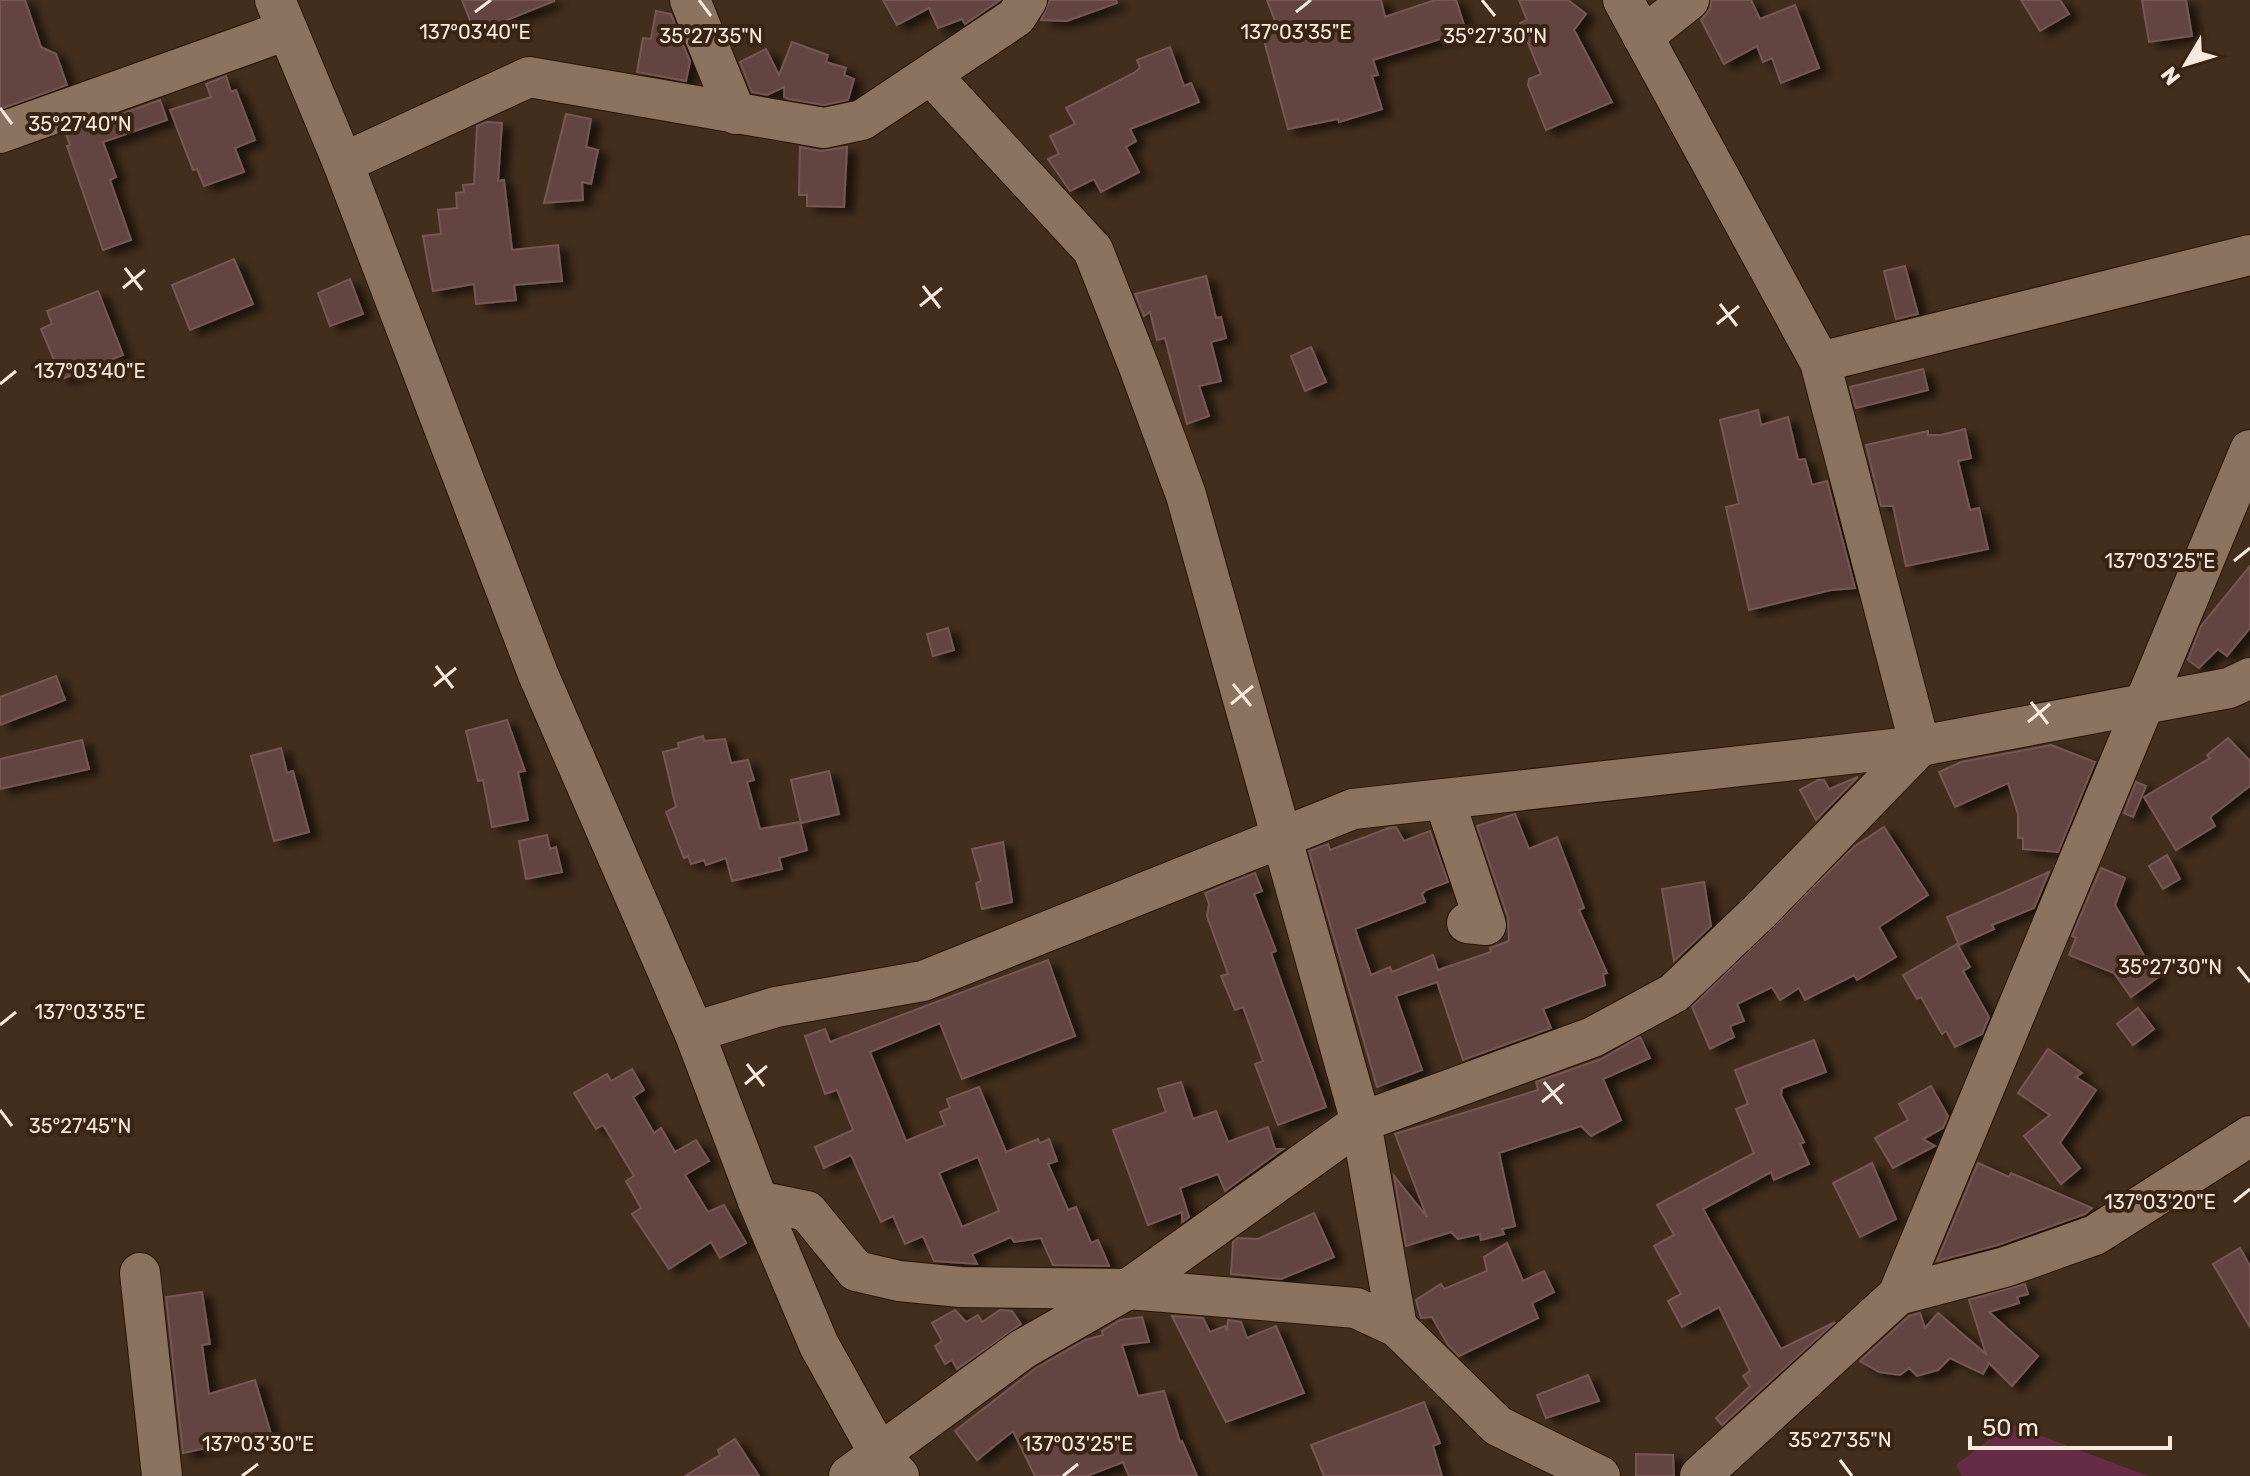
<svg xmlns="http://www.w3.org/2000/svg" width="2250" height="1476" font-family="Rubik,sans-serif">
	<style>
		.green { fill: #662b45 }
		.building { fill: #624440; stroke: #775753; stroke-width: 2; fill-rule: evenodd; filter: url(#shadow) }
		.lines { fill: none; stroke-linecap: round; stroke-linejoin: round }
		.minor-casing { stroke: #291505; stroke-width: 42 }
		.minor { stroke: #8c7360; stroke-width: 40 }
		.ticks { fill: none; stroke: #f8e9df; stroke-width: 3 }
		.ticks-label { font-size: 20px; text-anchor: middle; fill: #f8e9df; stroke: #392413; stroke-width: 8; stroke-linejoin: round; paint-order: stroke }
	</style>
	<defs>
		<filter id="shadow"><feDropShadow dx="9" dy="5" stdDeviation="4" flood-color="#0009"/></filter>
	</defs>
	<rect width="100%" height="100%" fill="#432e1d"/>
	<path class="green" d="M2009,1424l134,50 6,2h-187l-6,-11z"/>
	<g class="building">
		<path d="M0,0h25l16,47 15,7 11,31 -67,24z"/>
		<path d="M462,0h92v1l-79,32z"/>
		<path d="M883,0h117l-35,24 -3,-5 -24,9 -9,-20 -32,17z"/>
		<path d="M1050,0h66l1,3 -50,18 -26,-1z"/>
		<path d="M1267,0h114l4,17 50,-17h21l10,31 -93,29 5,15 -6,1 10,33 -43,13 -1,-3 -50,10 -26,-96 1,-9 12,-3z"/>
		<path d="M1519,0h49l18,14 -12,16 38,72 -66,28 -18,-45 1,-6 12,-5 -21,-51 7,-3z"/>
		<path d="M1711,0h40l9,19 35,-14 24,63 -38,15 -9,-25 -9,4 -6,-16 -33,18 -23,-44 9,-11z"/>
		<path d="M2021,0h39l9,14 -29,17z"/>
		<path d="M2142,0h44l6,36 -43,6z"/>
		<path d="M656,11l15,3 5,13 -3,16 10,2 7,16 -4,20 -49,-9 6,-34 8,1z"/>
		<path d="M792,42l36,13 -2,7 20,6 -2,7 10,4 -6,21 -24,5 -35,-6 -5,-2v-10l-17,8 -15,-3 -12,-30 26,-13 13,26z"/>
		<path d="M1170,47l14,39 7,-3 8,19 -69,27 6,12 -10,6 13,25 -38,20 -7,-13 -24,12 -22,-32 11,-5 -9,-18 25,-12 -9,-16 68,-35 6,-5 -3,-8z"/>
		<path d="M226,76l5,16 5,-2 19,50 -20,8 9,24 -40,14 -7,-17 -4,1 -23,-60 41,-13 -5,-13z"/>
		<path d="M160,100l7,20 -64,22 13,35 -6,3 21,60 -28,10 -36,-104 3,-1 -4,-11z"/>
		<path d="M566,114l25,5 -5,28 12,3 -7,34 -9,-2 1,18 -39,3z"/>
		<path d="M487,122l15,1 -4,58 6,-1 8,70 46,-5 4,36 -48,4 2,15 -40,4 -2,-20 -41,7 -10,-55 18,-2 -3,-24 19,-2 -1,-15 8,-1 -1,-7 11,-1 3,-58z"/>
		<path d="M800,147l21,4 26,-4 -3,60 -37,-1v-11h-8z"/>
		<path d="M234,259l19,45 -63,26 -18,-45z"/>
		<path d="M1905,266l13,48 -22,5 -12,-48z"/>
		<path d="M1206,276l10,42 5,-1 5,21 -15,4 10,39 -22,5 10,30 -22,8 -22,-86 -8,2 -7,-28 -6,4 -9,-22z"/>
		<path d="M350,279l13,35 -33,12 -12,-33z"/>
		<path d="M98,291l25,64 -61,24 -21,-50 11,-5 -5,-13z"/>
		<path d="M1311,347l15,35 -21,9 -14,-35z"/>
		<path d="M1923,369l5,21 -72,18 -6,-21z"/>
		<path d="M1758,410l3,15 27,-8 10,43 7,-1 7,26 15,-4 28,107 -24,2 -82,20 -23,-103 13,-3 -19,-84z"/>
		<path d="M1965,429l6,29 -13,3 12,49 9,-2 9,41 -82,17 -13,-60h-12l-15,-61 62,-14v4h13z"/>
		<path d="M2250,566v62l-23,28 -9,-7 -19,19 -11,-8 13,-34z"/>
		<path d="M948,628l6,22 -21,6 -6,-22z"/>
		<path d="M56,676l9,24 -65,25v-28z"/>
		<path d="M507,720l18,51 -7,1 10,48 -36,7 -9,-47 -5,1 -12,-50z"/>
		<path d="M703,736l1,5 21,-2 6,24 17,-3 6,20 -7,2 13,47 40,-7 7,28 -28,8 3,11 -50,12 -6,-23 -20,7 -2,-5 -13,4 -3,-8 -4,2 -18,-46 10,-5 -13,-55 16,-4 -1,-5z"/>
		<path d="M2228,738l22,23v25l-40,31 5,9 -39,24 -32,-53 66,-39 -3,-3z"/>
		<path d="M82,740l7,29 -89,20v-30z"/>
		<path d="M2051,745l44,17 -37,90 -35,-3v-11h-5v-24l-10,-31 -53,24 -16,-35 22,-10z"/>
		<path d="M281,748l6,25 6,-2 16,61 -35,9 -23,-85z"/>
		<path d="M829,771l10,43 -38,9 -10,-43z"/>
		<path d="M1858,777l-42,43 -16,-30 18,-10h6l5,9z"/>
		<path d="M2136,782l10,4 -13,31 -9,-4z"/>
		<path d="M1515,814l14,35 28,-12 27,71 -5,2 28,63 -4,1 2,11 -62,24 8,19 -88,32 -26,-78 -41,14 26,74 -45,17 -68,-236 19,-7 2,6 59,-22 7,-1 8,14 26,-10 18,51 -22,8 -4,4 3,8 -70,27 16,46 19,-8 2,5 41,-17 5,15 53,-18 -1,-4 19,-7 -1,-23 -31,-92z"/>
		<path d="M1884,827l44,68 -49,32 17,30 -39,23 -3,-5 -49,25 -6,-12 -19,12 -8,-13 -35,17 7,17 -14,5 4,11 -24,12 -18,-42 163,-161z"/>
		<path d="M547,835l3,14 6,-2 6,25 -36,7 -7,-38z"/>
		<path d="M1003,842l9,60 -30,7 -6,-26 5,-2 -9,-32z"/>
		<path d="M2167,855l13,24 -17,10 -14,-23z"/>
		<path d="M2101,868l24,10 -10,27 42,73 -26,19 -17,-24 -45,-18 7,-17 -4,-2z"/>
		<path d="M2049,872l-15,36 -42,17 2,4 -35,16 -12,-28z"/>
		<path d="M1255,873l7,18 -8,3 22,57 -5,2 55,154 -48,18 -23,-61 8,-3 -20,-54 -8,3 -14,-34 7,-2 -21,-58 2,-12 -4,-11z"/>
		<path d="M1704,882l7,44 -37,35 -12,-72z"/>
		<path d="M1957,944l13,23 -7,4 26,46 -7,17 -27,13 -9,-16 -4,3 -21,-37 -4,2 -14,-24z"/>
		<path d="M1048,960l27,76 -113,43 -22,-56 -70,29 36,89 39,-16 -5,-13 10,-4 -3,-9 32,-12 27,65 32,-13 2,4 9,-4 8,22 -9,3 20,46 8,-3 15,36 7,-3 11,26 -56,-1 -12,-27 -27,4 -3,-5 -39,17 5,10 -43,-3 -11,-25 -18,8 -12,-28 -12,6 -30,-67 -27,13 -9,-21 38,-17 -16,-40 -12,4 -20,-58 20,-7 5,13zM978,1157l21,54 -37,16 -23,-54z"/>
		<path d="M2138,1008l16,21 -21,16 -16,-21z"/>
		<path d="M1640,1037l10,21 -47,21 18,41 -30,16 -10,-10 -82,27 16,73 -13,3 2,5 -23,6 -1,-6 -22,5 -7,-7 -45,14 -12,-70 33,41 -32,-83 143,-44 -2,-8 65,-23z"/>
		<path d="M1814,1040l12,32 -44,16 -1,7 23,47 -4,2 9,20 -35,16 -3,-8 -68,37 78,140 54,-27 -113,103 -6,-7 34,-32 -7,-10 7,-5 -31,-64 -37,20 -14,-26 13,-7 -27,-48 20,-11 -17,-30 97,-52 -18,-44 12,-5 -13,-34z"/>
		<path d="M2048,1049l34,24 -6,4 20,13 -36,53 20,25 -19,16 -37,-48 26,-21 -32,-22z"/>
		<path d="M632,1069l12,21 -11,7 21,36 7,-5 14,24 21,-12 13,21 -24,14 23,37 16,-7 22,38 -26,15 -9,-16 -42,27 -37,-55 9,-6 -15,-27 8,-5 -31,-51 -7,4 -22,-36 33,-19 4,7z"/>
		<path d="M1181,1082l12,37 23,-8 12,31 40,-15 7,22h8l-58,42 -7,-17 -38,14 9,29 -7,5v-10l-34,13 -35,-95 53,-18 -8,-23z"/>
		<path d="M1931,1086l17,30 -5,12 -20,11 12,7 -42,22 -18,-30 33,-18 -9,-16z"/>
		<path d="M1872,1163l24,56 -36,18 -27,-54z"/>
		<path d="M1978,1163l31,14 2,-4 81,35 -7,6 -87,31 -61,16z"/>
		<path d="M1314,1213l20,44 -53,22 -50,-5 2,-32 5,-4 20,1z"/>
		<path d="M1507,1243l16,38 21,-10 10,21 -22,11 6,15 -79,38 -11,-11 -16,-28 -11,1 -5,-18 25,-16 3,5 43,-18 -3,-14z"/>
		<path d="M2240,1248l10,18v61l-37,-63z"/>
		<path d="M2025,1284l3,10 -11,3 2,6 -30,9 49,44 -26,30 -23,-23 -6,11 -33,-16 -12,12 -21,6 -8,-8 -9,7 -21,-3 -19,-11 49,-45 11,-3 5,15 13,-15 48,41 -17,-54z"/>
		<path d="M202,1292l8,52 -8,1 7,49 46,-14 16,54 -88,19 -17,-156z"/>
		<path d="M955,1310l11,12 12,-7 4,7 18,-12 12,1 9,13 -64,45 -5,-9 -7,4 -10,-18 7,-5 -10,-18z"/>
		<path d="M1172,1316l31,2 7,14 15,-6 2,5 1,-11 13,2 6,16 29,-12 28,67 -78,29z"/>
		<path d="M1142,1317l7,25 -27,3 16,51 26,-5 16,51 2,-1 15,35h-68l-6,-14 -36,14h-52l-22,-45 -36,29 -22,-29 81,-63 49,-28 18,-5 -1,-4 18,-11z"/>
		<path d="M1588,1375l11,26 -53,17 -9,-23z"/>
		<path d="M1424,1402l16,41 -7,3 9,30h-118l-13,-31z"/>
		<path d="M735,1439l24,37h-74l35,-21 -2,-5z"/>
		<path d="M1636,1454l37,1 1,21h-38z"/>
	</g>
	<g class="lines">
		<g class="minor-casing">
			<g id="minor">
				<path d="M275,0l68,163 195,511 156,358 64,169 61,144 61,110 19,21"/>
				<path d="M690,0l46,114"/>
				<path d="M1623,0l197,362 100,384"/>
				<path d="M1643,37l46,-37"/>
				<path d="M931,75l162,175 46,117 47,128 175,627 36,205"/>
				<path d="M0,133l287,-103"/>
				<path d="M343,163l186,-86 295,51 38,-8 154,-103 11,-17"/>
				<path d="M1820,362l430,-107"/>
				<path d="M1444,799l42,126 -19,-2"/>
				<path d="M694,1032l82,-25 147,-26 430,-172 567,-63 309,-58 21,-10"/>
				<path d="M758,1201l49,10 49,60 43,10 61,6 168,2 228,19 41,19 101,99 102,50"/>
				<path d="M140,1273l22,203"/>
				<path d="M1898,1295l107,-28 90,-32 155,-99"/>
				<path d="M849,1476l174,-127 105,-60 233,-167 232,-85 81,-44 85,-81 161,-166"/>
				<path d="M1700,1476l198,-181 352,-845"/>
			</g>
		</g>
		<use href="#minor" class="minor"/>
	</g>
	<path class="ticks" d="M699,0l12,16M1482,0l13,16M475,12l16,-12M1296,12l15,-12M0,108l12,16M125,268l17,22M923,286l17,22M123,288l22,-18M1720,304l17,22M920,306l22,-18M1717,324l22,-18M0,384l16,-13M2234,561l16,-13M436,666l17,22M1233,684l18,22M434,686l22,-18M2031,702l17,22M1231,704l22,-18M2028,722l22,-18M2238,967l12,15M0,1025l16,-13M747,1064l17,22M1544,1082l18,22M745,1084l22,-18M1542,1102l22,-18M0,1110l12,16M2234,1202l16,-13M1840,1460l12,16M242,1476l16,-12M1063,1476l15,-12"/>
	<g class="ticks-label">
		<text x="475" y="39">137°03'40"E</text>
		<text x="1296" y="39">137°03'35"E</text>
		<text x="711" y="43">35°27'35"N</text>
		<text x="1495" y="43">35°27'30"N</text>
		<text x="80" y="131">35°27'40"N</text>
		<text x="90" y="378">137°03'40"E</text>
		<text x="2160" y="568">137°03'25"E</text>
		<text x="2170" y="974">35°27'30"N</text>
		<text x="90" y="1019">137°03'35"E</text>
		<text x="80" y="1133">35°27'45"N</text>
		<text x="2160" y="1209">137°03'20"E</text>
		<text x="1840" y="1447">35°27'35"N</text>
		<text x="258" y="1451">137°03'30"E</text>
		<text x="1078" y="1451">137°03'25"E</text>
	</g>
	<g transform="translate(2186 64) rotate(232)" stroke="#392413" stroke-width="6" paint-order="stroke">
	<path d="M0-6L14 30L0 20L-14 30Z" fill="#f8e9df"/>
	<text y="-12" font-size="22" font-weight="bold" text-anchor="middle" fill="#f8e9df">N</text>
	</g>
	<path d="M1970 1436v12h200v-12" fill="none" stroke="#f8e9df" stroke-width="4"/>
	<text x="1982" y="1436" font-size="24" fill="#f8e9df" stroke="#392413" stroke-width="6" paint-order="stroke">50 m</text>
</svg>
